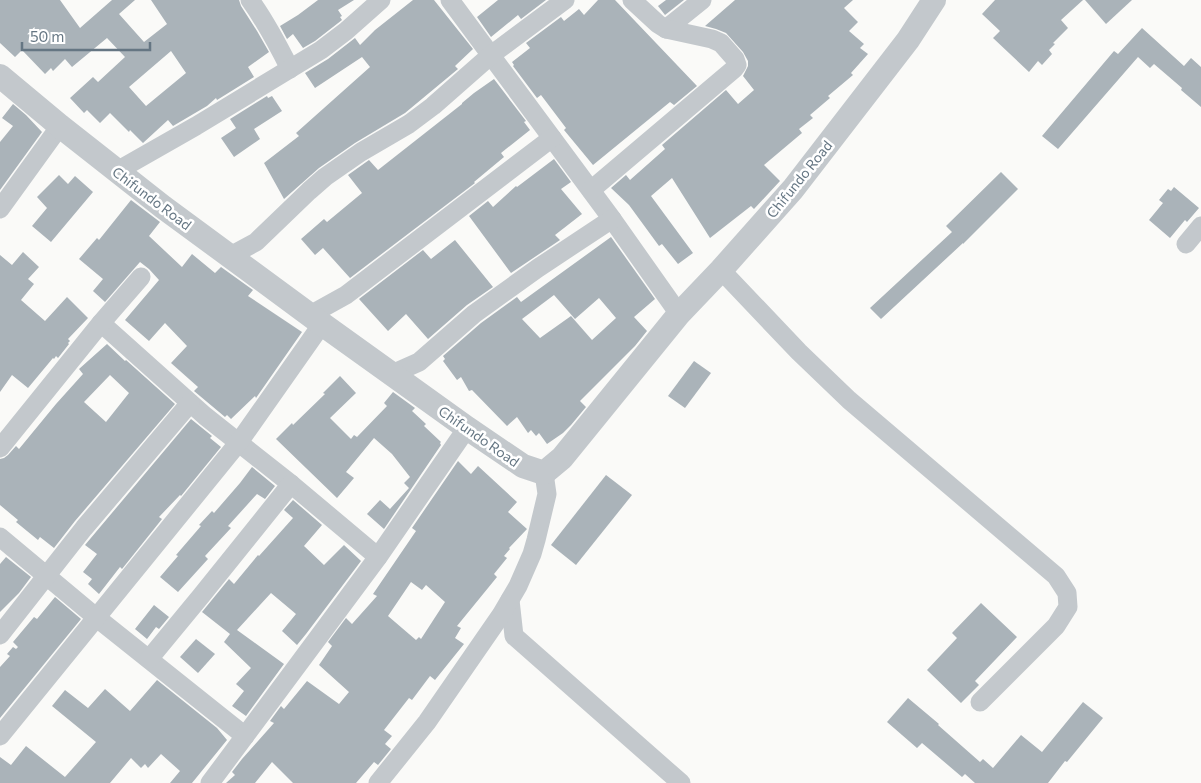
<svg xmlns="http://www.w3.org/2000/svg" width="1201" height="783" font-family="Commissioner,sans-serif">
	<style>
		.building { fill: #aab3b9; fill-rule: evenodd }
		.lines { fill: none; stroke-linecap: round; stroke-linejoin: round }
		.minor { stroke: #c3c8cc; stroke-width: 19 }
		.tertiary { stroke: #c3c8cc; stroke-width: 24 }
		.labels { text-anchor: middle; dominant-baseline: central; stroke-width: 5; stroke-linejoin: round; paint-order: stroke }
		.street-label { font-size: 14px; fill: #657683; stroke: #fff }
	</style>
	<rect width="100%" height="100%" fill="#fafaf8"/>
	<g class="building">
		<path d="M0,0h60l20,28 32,-28h23l-16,14 25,28 23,-18 -16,-24h88l2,6 16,25 12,21 -21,15 6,10 -37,23 -1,-2 -9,8 -34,20 -5,-6 -25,23 -13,-13 -1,2 -19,-19 -10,10 -13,-13 -3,3 -14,-15 23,-21 5,5 27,-25 -18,-19 -35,29 -7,-8 -12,12 -2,-3 -6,6 -23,-24 -7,7 -15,-14zM171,51l15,22 -40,33 -17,-19z"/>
		<path d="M318,0h36l-16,10 4,6 -2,1 2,3 -27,21 -12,7 -10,-14 -6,5 -7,-13 18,-11z"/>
		<path d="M413,0h21l39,49 -18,17 3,3 -53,44 -50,30 -36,25 -35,31 -20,-36 35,-27 -3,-3 74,-66 -8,-10 -47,31 -10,-15 23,-14 27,-21 5,7 15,-15z"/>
		<path d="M498,0h48l-25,19 -3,-4 -27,22 -14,-20z"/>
		<path d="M598,0h17l82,86 -23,19 -4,-3 -77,63 -29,-35 2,-2 -25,-33 -4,3 -24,-32 1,-1 -2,-3 18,-14 -4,-5 35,-26 3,4 15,-12 5,6z"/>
		<path d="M666,0h18l-19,15 -7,-9z"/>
		<path d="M735,0h118l-9,8 14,14 -9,9 15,13 -4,4 8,6 -17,19 2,2 -25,21 2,2 -20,17 3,3 -14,11 3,4 -38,32 16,16 -26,28 -3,-3 -41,32 -38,-60 -21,18 42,57 -15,11 -16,-20 -3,2 -30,-41 -18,-17 15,-13 4,5 35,-31 -3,-4 64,-55 12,14 16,-14 -11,-14 5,-10v-5l-5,-9 -17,-19 -10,-4 -11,-3z"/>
		<path d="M995,0h88l-22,20 7,8 -15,15 2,1 -6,6 3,4 -10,11 -4,-4 -9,11 -36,-34 7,-7 -18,-17z"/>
		<path d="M1085,0h47l-26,24z"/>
		<path d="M1142,28l42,38 7,-8 10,9v40l-20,-17 1,-2 -28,-24 -4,4 -12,-11 -80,92 -16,-13 72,-85 4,3z"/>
		<path d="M494,79l32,42 -2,1 6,8 -29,23 3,4 -30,25 1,1 -125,95 -27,-30 -8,7 -14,-16 23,-20 3,3 35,-29 -14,-18 21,-15 9,10 84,-66v-1l12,-10z"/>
		<path d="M267,96l1,2 4,-2 10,15 -28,18 6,10 -26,18 -13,-19 15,-10 -6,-9z"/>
		<path d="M13,104l13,11 16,17 -42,58v-48l13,-16 -11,-8z"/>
		<path d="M554,159l17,23 -10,7 21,25 -27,21 5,5 -49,33 -42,-57 19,-15 5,6 23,-21 1,1z"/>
		<path d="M1001,172l17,17 -55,55v-1l-82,76 -11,-11 82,-76 -6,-6z"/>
		<path d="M59,175l9,9 7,-8 18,16 -42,50 -19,-16 15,-18 -10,-11z"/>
		<path d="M1174,187l25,21 -12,14 -2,-2 -15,18 -21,-18 14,-17 -4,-3 9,-11 3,2z"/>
		<path d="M131,200l29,22 -11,14 33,31 10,-13 23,19 6,-6 32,23 -5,6 54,36 -46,66 -1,-2 -24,23 -4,-4 -2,2 -31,-26 4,-4 -27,-24 16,-17 -22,-23 -16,18 -24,-21 34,-40 -10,-11 -9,-7 -35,40 -12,-11 10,-12 -24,-20 18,-21 2,2z"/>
		<path d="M611,237l44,62 -21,18 13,14 -12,15 -55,55 6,6 -15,18 -8,8 -16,11 -8,-11 -3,3 -5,-6 -3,3 -11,-16 -10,9 -35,-36 -3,1 -8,-14 -4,3 -14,-19 2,-2 -2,-3 38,-33 36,-26 4,5zM554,295l21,24 24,-21 17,20 -24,22 -21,-24 -31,22 -18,-19z"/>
		<path d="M455,240l38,47 -26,18 -39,34 -22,-25 -18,17 -29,-32 64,-49 8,9z"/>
		<path d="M23,252l16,15 -11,12 6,5 -13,16 24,21 22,-24 21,21 -20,21 2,2 -2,2 1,1 -11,14 -2,-2 -2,3 -1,-1 -25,30 -16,-13 -12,17v-137l12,10z"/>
		<path d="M107,344l18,17 1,-1 49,44 -100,117 -21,27 -14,-11 -2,3 -22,-18 2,-2 -18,-15v-46l4,-1 4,-3 8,-9 3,3 37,-45 27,-30 -4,-5zM110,375l19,18 -23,29 -22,-20z"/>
		<path d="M694,361l17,12 -26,35 -17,-12z"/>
		<path d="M340,376l16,17 -26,25 21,21 3,-4 3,2 30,-31 -3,-3 9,-11 22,16 -3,3 14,13 -2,2 17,16 -1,1 1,2 -57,84 -17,-15 13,-14 10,9 19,-21 -5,-5 6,-6 -18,-23 -18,-16 -28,34 8,6 -17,20 -61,-59 16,-16 1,2 32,-31 -2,-1z"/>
		<path d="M191,419l21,17 -2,2 11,9 -40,49 -1,-1 -21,22 3,2 -40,50 -2,-2 -21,27 -11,-10 4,-5 -9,-7 14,-18 -12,-9z"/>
		<path d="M458,461l13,13 7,-8 39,36 -9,10 19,17 -18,19 1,1 -6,7 3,2 -13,16 3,3 -40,49 4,2 -6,10 9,6 -29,36 -5,-4 -18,24 -3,-2 -25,32 8,6 -7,8 6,5 -13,16 -4,-3 -18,21h-63l-21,-21 -17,21h-29l9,-8 -3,-3 10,-13 32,-36 -4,-2 11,-15 3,3 23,-28 32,23 10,-12 -30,-27 13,-19 -4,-4 18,-24 6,6 25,-28 -4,-2 43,-63 -4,-3zM411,582l11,8 4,-5 19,17 -24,37 -2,-2 -3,3 -28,-24z"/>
		<path d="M252,467l23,19 -10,13 -8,-5 -29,32 3,2 -26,28 3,3 -30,33 -18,-15 18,-21 -2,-1 25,-29 -2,-1 13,-14 2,2 26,-30z"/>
		<path d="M606,475l26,20 -56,70 -25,-20z"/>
		<path d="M293,500l29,25 -18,21 20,19 20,-20 17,16 -55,73 -9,11 -15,-14 14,-17 -25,-21 -34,37 47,34 -38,52 -14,-10 12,-15 -8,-7 15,-16 -27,-26 6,-8 -28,-22 27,-33 5,5 24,-29 1,1 34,-38 -9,-8z"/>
		<path d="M6,557l25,20 -12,16 -19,19v-48z"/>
		<path d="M55,597l26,22 -81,99v-51l10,-11 -3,-2 6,-7 3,2 2,-2 -5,-5 21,-25 3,2z"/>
		<path d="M981,603l36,34 -42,44 4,4 -18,18 -34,-33 30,-32 -5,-5z"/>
		<path d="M154,605l15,12 -10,12 -3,-2 -9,12 -12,-10z"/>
		<path d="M196,639l19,15 -17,19 -18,-16z"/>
		<path d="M157,680l60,48 10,12 -35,43h-22l10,-12 -19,-17 -13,14 -3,-4 -4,4 -10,-10 -21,25h-110v-26l11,8 15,-19 39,31 31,-35 -44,-36 13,-16 23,18 17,-19 25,22z"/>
		<path d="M908,698l31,26 -1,1 42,37 3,-3 10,9 28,-33 21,17 41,-50 20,16 -36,44 -2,-1 -17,22h-73l-10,-9 -3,3 -40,-34 -5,5 -30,-26z"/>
	</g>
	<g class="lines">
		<g class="minor">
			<path d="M250,0c16,22 28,45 40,69"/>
			<path d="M450,0l162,219 67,95"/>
			<path d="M666,29l36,-29"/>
			<path d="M117,171l79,-45 125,-76 25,-19 35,-31"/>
			<path d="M591,190l143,-121 3,-4 -2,-6 -14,-16 -9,-4 -46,-10 -8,-5 -26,-24"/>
			<path d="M0,209l60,-83"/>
			<path d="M1186,244l15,-18"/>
			<path d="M230,256l26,-14 53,-51 16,-14 36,-25 48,-28 24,-18 58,-51 74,-55"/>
			<path d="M721,270l78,82 50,48 207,176 11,17 1,14 -12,19 -76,76"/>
			<path d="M310,315l36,-20 206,-157"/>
			<path d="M101,323l104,93 86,68 87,73"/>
			<path d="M392,374l27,-12 55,-48 64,-46 74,-49"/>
			<path d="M0,448l101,-125 40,-46"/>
			<path d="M0,537l97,81 148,118"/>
			<path d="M510,600l4,36 167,147"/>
			<path d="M0,635l84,-107 106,-125"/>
			<path d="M149,659l52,-63 90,-112"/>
			<path d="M0,736l239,-294 83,-118"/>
			<path d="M210,783l168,-226 89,-129"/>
			<path d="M378,783l49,-61 74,-107 17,-29 14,-32 4,-14 11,-46 -3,-21"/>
		</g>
		<path class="tertiary" d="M0,76l60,50 103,81 159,117 145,104 56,38 21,7 18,-15 117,-144 42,-44 72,-81 115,-149 26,-40"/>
	</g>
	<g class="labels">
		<g class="street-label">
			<text transform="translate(799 179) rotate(-51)">Chifundo Road</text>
			<text transform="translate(152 198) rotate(37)">Chifundo Road</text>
			<text transform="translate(479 436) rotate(35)">Chifundo Road</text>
		</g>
	</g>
	<path d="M22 42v8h128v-8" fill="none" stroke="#657683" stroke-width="2.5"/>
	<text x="30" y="42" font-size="15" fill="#657683" stroke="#ffffff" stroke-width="4" paint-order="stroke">50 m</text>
</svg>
